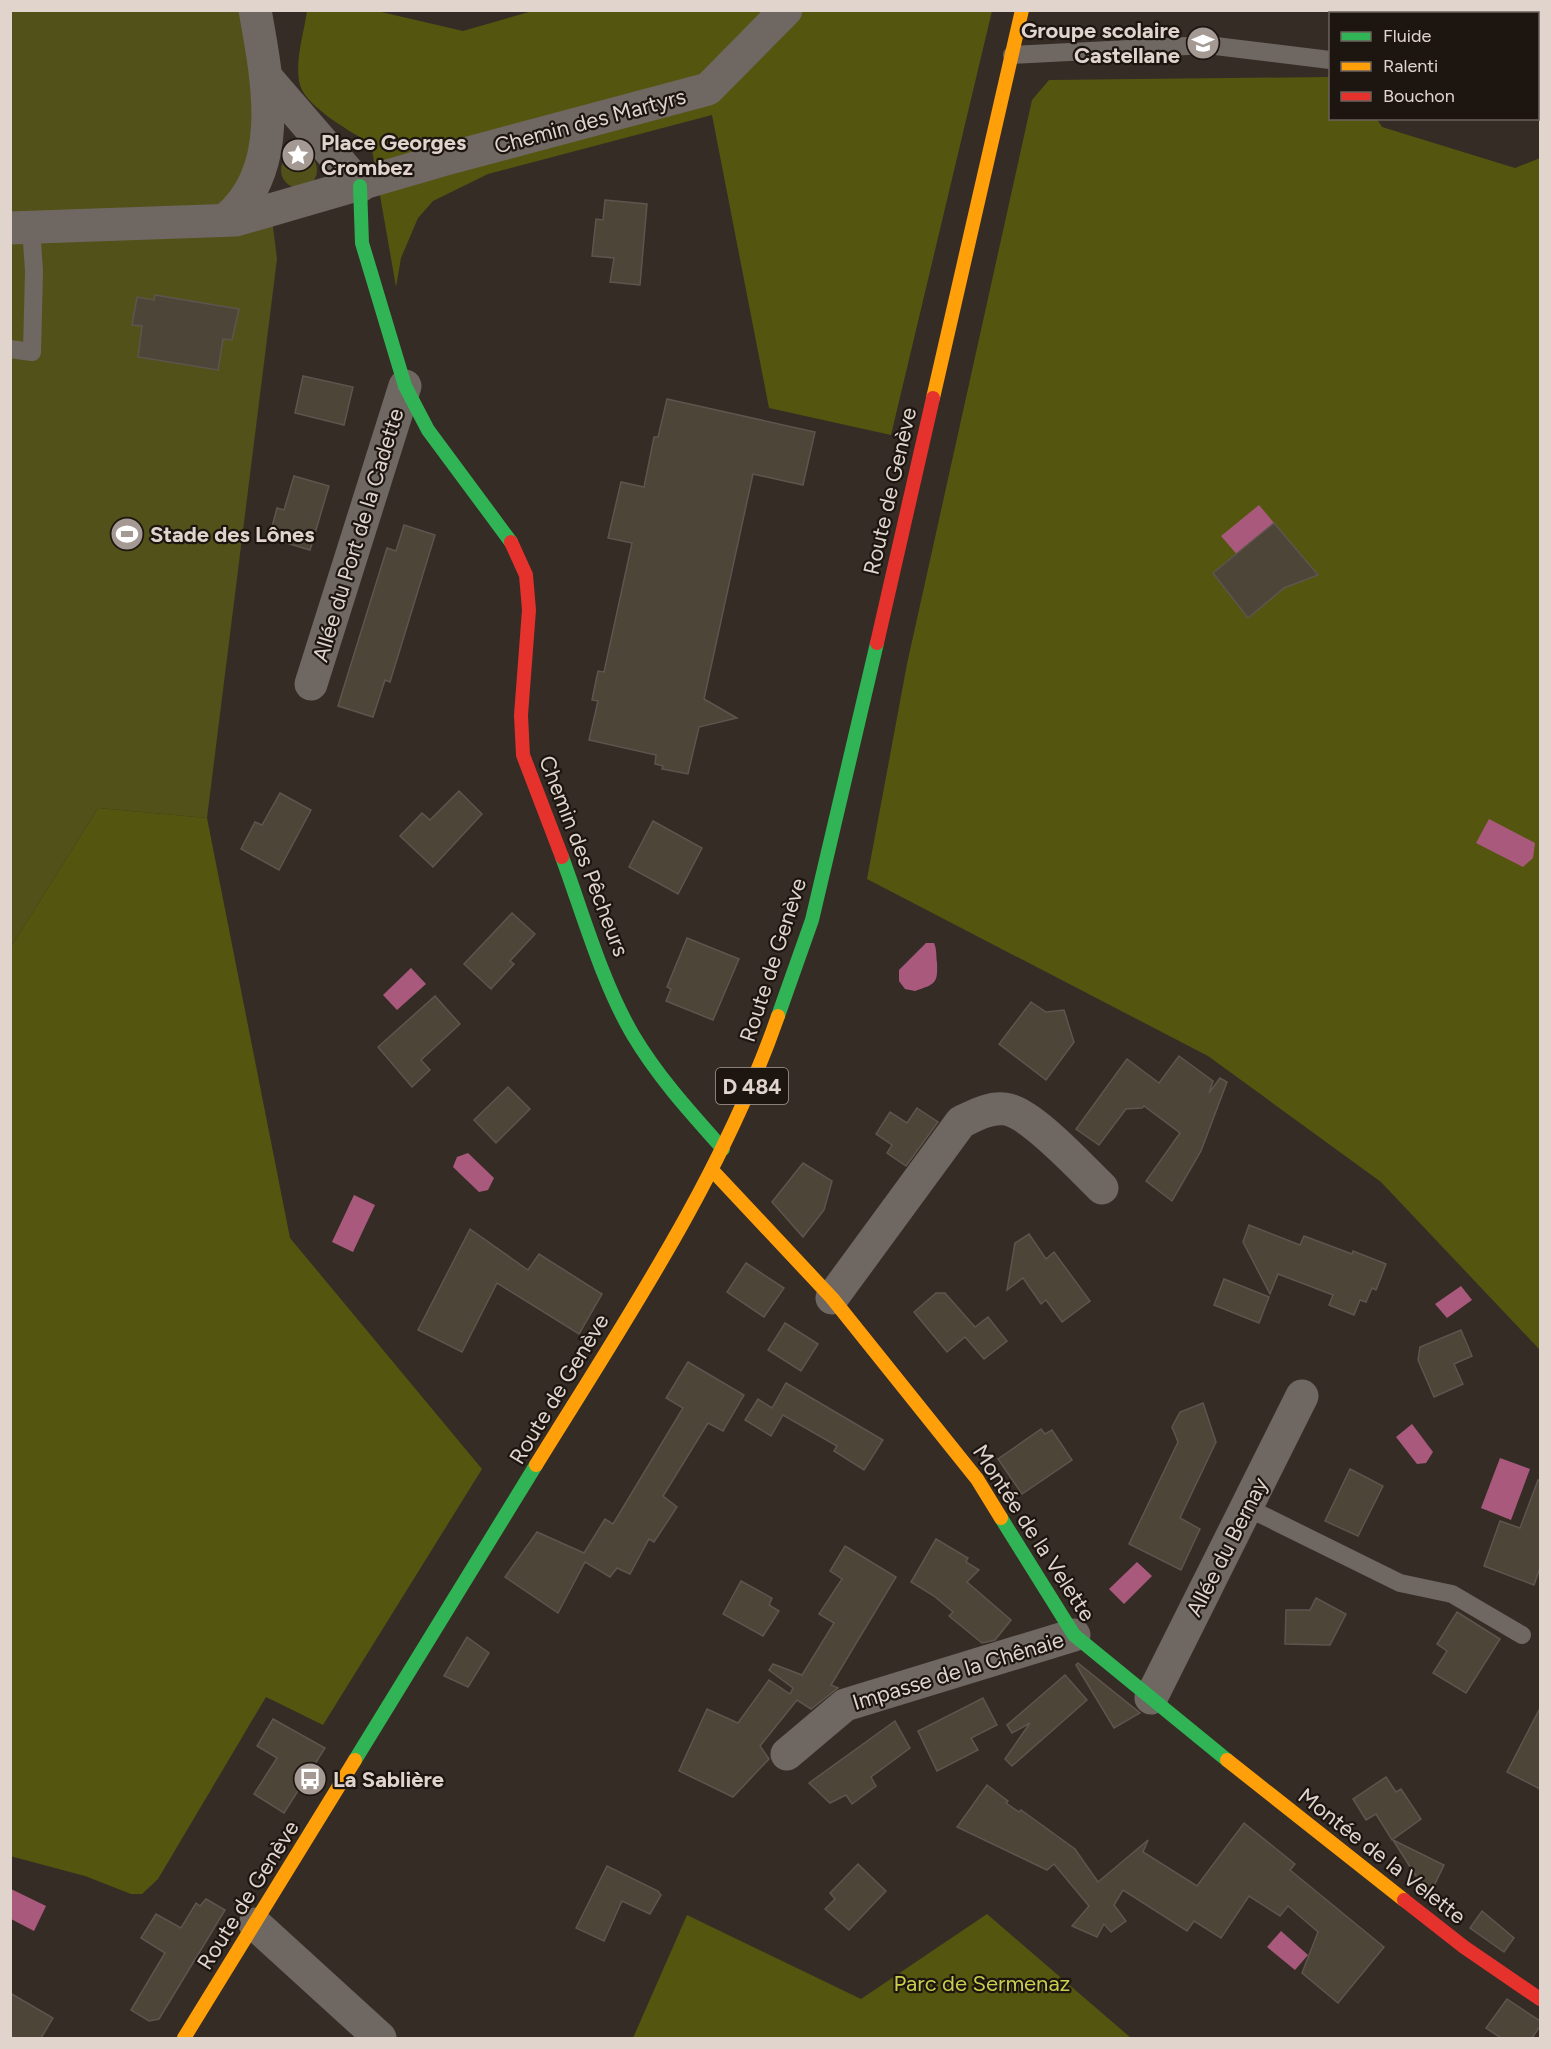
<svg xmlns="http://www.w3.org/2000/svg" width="1551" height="2049" font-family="Figtree,sans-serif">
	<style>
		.green { fill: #515119 }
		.forest { fill: #54550f }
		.water { fill: #a95a7c }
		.building { fill: #4e4539; stroke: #5d554e; stroke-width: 1.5 }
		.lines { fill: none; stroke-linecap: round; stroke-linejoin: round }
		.lane { stroke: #6f6762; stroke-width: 18 }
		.street { stroke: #6f6762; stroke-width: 33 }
		.fast { stroke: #30b455; stroke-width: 14 }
		.slow { stroke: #ff9f0a; stroke-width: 14 }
		.jam { stroke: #e5322d; stroke-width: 14 }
		.labels { text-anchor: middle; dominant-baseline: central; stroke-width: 4.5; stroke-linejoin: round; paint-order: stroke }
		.shield { fill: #1d1510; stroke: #a69b94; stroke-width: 1.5 }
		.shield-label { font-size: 21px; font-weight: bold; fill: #e0d4cd }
		.poi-label { font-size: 22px; font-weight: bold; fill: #e0d4cd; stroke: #1d1510; text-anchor: start }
		.street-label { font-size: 22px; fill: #e0d4cd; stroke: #1d1510 }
		.park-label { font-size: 22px; fill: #cace4f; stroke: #1d1510 }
	</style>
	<rect width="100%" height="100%" fill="#362c26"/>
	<g class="green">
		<path d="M11,11h235l31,248 -70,559 -109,-10 -87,139z"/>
		<circle cx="299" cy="170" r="18"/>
	</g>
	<g class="forest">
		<path d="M536,10l456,1 -101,424 -122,-27 -57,-293 -224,59 -55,27 -15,17 -17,40 -5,29 -25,-143c-19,-12 -64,-36 -71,-59 -6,-22 4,-52 7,-74h70l86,20z"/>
		<path d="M1330,77v41l47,1 5,8 133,41 25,-10v1192l-159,-168 -173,-126 -341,-177 40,-215 125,-564 17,-20z"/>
		<path d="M98,808l109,10 83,420 192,231 -159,256 -57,-28 -108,182 -16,15h-11l-46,-18 -75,-20 1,-909z"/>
		<path d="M987,1914l144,124h-498l54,-123 174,84z"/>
	</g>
	<g class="water">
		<path d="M1259,505l15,18 -28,42 -25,-29z"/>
		<path d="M1489,819l46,24 -2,15 -10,9 -47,-24z"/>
		<path d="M926,943h8c3,7 2,13 3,20 1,21 -2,21 -22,28l-10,-2 -6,-8v-11z"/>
		<path d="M411,968l15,16 -29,26 -14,-15z"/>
		<path d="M468,1153l26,25 -6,12 -9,2 -26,-25 4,-10z"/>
		<path d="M354,1195l21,10 -22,47 -21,-10z"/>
		<path d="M1461,1286l11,14 -25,18 -12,-14z"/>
		<path d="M1412,1424l21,28 -7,11 -9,1 -21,-27z"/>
		<path d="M1500,1458l30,11 -19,51 -30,-12z"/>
		<path d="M1137,1562l15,14 -28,28 -15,-15z"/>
		<path d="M11,1889l35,17 -12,25 -23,-12z"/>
		<path d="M1281,1931l27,24 -13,15 -28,-23z"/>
	</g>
	<g class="building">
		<path d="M605,200l42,4 -7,81 -30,-3 4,-24 -22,-2 4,-37 7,1z"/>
		<path d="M155,295l84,14 -7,31 -9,-1 -5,31 -80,-13 4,-31 -10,-1 5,-28 17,3z"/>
		<path d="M303,376l50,11 -9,38 -49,-12z"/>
		<path d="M667,399l148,33 -12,53 -50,-11 -49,225 33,19 -38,9 -11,47 -26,-5 1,-3 -8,-2 1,-9 -67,-15 9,-39 -6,-1 6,-29 6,1 28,-129 -24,-5 13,-56 23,5 10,-50h4z"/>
		<path d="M294,476l35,10 -19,64 -41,-12 8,-30 7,2z"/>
		<path d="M1274,523l44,52 -34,13 -36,30 -35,-45z"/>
		<path d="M404,525l31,10 -45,147 -5,-2 -12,37 -35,-11 49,-158 9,3z"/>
		<path d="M459,791l23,23 -49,53 -33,-31 22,-23 8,7z"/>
		<path d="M280,793l31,17 -32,60 -38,-21 14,-27 7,3z"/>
		<path d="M653,821l49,27 -24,46 -49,-27z"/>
		<path d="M512,913l23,21 -25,27 4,3 -23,25 -27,-25z"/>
		<path d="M687,938l52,21 -26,61 -47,-19 5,-12 -4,-2z"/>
		<path d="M435,996l25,28 -39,36 9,10 -18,17 -34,-40z"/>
		<path d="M1031,1002l15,10 18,-2 10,32 -28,38 -47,-36z"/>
		<path d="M1179,1056l34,25 -4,12 11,-15 7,4 -26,69 -29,50 -26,-20 34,-48 -36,-27 -2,2 -16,1 -27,36 -23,-16 51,-70 32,24z"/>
		<path d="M508,1087l22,22 -34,34 -22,-23z"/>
		<path d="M917,1108l21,14 -32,44 -19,-13 5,-8 -16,-11 14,-22 17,11z"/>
		<path d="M803,1163l29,18 -8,29 -21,27 -31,-35z"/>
		<path d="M1249,1225l51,20 4,-9 48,18 1,-3 33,13 -10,26 -4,-2 -6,14 -6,-2 -6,15 -25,-10 4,-10 -55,-21 -8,20 -27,-52z"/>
		<path d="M470,1229l58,41 11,-16 63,40 -23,40 -82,-51 -35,69 -44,-22z"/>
		<path d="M1029,1234l17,25 8,-7 36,49 -28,21 -16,-22 -5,4 -18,-26 -16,12 8,-47z"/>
		<path d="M746,1263l38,25 -20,29 -37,-25z"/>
		<path d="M1224,1279l45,18 -10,26 -45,-18z"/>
		<path d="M936,1293h9l30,34 13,-10 19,24 -23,18 -19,-22 -18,15 -33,-40z"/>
		<path d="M785,1323l33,21 -17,27 -33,-21z"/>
		<path d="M1461,1330l11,26 -18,8 9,20 -29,13 -16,-37 2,-13z"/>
		<path d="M688,1362l56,33 -21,36 -15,-8 -45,73 14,11 -23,35 -5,-3 -19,35 -13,-6 -7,9 -25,-15 -27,51 -53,-36 32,-45 47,21 21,-34 8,5 70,-116 -17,-10z"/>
		<path d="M786,1383l97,57 -19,30 -30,-19 3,-5 -54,-31 -12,21 -26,-16 13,-21 14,9z"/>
		<path d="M1203,1403l13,39 -36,76 20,11 -19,41 -52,-26 49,-102 -6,-15 8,-15z"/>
		<path d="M1041,1429l4,5 7,-4 20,30 -50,34 -24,-35z"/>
		<path d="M1350,1469l33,17 -25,50 -33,-15z"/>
		<path d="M1538,1480l2,1v87l-6,17 -50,-19 16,-45 20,7z"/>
		<path d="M936,1539l32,19 -2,4 13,8 -12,12 44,38 -16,20 -13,3 -33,-27 4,-4 -19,-16 -23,-14z"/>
		<path d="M845,1546l51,31 -65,108 7,3 -27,21 -14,-9 -37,46 9,13 -36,38 -54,-26 28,-62 31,14 31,-43 21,14 3,-6 -24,-18 4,-6 29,11 32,-52 -15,-9 23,-35 -12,-8z"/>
		<path d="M741,1581l31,17 -3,7 10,6 -16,25 -40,-22z"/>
		<path d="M1316,1598l30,16 -16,31 -45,-1 1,-34h24z"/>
		<path d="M1457,1612l43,27 -34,54 -33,-20 14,-22 -10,-7z"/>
		<path d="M467,1637l22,16 -21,34 -24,-11z"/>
		<path d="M1078,1663l62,50 -26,15 -38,-63z"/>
		<path d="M1065,1675l22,25 -75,66 -7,-7 25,-36 -18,10 -5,-8z"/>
		<path d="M983,1698l14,27 -26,13 7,12 -41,21 -19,-40z"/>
		<path d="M1540,1708v81l-33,-17z"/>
		<path d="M273,1719l52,29 -41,65 -30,-19 23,-36 -20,-12z"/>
		<path d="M895,1721l15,27 -39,29 5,9 -24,18 -6,-9 -16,8 -21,-20z"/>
		<path d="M1386,1777l10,15 5,-3 20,30 -29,21 -16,-26 -10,6 -13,-21z"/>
		<path d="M987,1785l21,16 -2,2 13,9 2,-2 54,39 23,33 50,-42 -5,12 54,34 47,-63 51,41 -5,6 94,77 -46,56 -36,-30 16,-41 -30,-26 -8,10 -31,-20 -28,42 -27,-17 -7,10 -64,-41 -9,15 12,16 -15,11 -7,-8 -7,13 -25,-11 17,-20 -35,-42 -7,6 -90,-43z"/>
		<path d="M1393,1840l51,25 -15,31 -1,-1z"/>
		<path d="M858,1864l28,27 -37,39 -24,-21 10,-10 -5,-6z"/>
		<path d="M607,1866l51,25 3,4 -11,19 -28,-13 -18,40 -28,-13z"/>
		<path d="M206,1899l19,11 -66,109 -10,2 -18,-11 34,-57 -24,-15 15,-24 25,14 15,-25 4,3z"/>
		<path d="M1482,1911l32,27 -10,14 -34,-24z"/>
		<path d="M10,1993l43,25 -12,20h-31z"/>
		<path d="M1507,1999l33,22v5l-8,12h-31l-15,-10z"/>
	</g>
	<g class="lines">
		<g class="lane">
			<path d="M1012,55l195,-10 123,15"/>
			<path d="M10,349l22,3 2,-81 -3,-44"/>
			<path d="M1246,1507l154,76 52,11 70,41"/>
		</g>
		<g class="street">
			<path d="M266,77l94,109"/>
			<path d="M225,220c62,-49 42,-142 30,-210"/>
			<path d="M10,228l226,-8 210,-61 262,-70 78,-79"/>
			<path d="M311,684l94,-298"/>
			<path d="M832,1298l129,-176c13,-6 28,-15 44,-13 26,3 77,60 97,79"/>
			<path d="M1151,1698l151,-302"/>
			<path d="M787,1754l58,-49 229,-70"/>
			<path d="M255,1924l125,114"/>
		</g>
		<g class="fast">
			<path d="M360,186l2,57 43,143 23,44 83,112"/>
			<path d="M562,857c21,57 40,125 71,178 25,42 57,77 90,114"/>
			<path d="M778,1016l34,-96 65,-277"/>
			<path d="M1001,1518l73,117 153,125"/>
			<path d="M355,1760l181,-295"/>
		</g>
		<g class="slow">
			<path d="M933,398l89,-388"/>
			<path d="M712,1170l120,128 145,181 24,39"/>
			<path d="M536,1465c89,-144 186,-288 242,-449"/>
			<path d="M1227,1760l177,140"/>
			<path d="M184,2038l171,-278"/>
		</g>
		<g class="jam">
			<path d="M511,542l15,33 3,35 -8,105 2,40 39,102"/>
			<path d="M877,643l56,-245"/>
			<path d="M1404,1900l60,47 76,52"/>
		</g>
	</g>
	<defs>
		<g id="school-disc" transform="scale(1.725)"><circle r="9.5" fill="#a49993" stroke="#1d1510"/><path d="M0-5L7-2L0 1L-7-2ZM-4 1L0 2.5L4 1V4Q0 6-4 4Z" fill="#fff"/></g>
		<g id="sight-disc" transform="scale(1.725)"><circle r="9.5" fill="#a49993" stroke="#1d1510"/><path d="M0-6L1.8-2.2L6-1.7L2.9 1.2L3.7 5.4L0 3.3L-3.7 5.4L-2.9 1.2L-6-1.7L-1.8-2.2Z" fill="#fff"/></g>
		<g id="stadium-disc" transform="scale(1.725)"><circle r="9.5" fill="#a49993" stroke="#1d1510"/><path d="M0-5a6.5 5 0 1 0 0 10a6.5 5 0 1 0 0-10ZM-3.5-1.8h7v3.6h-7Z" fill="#fff"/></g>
		<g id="bus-disc" transform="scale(1.725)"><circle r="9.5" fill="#a49993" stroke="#1d1510"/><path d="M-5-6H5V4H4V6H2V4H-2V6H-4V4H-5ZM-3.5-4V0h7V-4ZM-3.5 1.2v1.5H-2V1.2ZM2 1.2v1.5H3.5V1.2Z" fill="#fff"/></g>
	</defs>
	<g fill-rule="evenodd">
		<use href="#school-disc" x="1203" y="43"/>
		<use href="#sight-disc" x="298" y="155"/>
		<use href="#stadium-disc" x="127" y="534"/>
		<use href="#bus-disc" x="310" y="1779"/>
	</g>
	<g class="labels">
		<rect class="shield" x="716" y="1068" width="72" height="36" rx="4.5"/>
		<g class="shield-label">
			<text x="752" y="1086">D 484</text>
		</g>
		<g class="poi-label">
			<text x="1180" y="30" text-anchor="end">Groupe scolaire<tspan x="1180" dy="25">Castellane</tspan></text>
			<text x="321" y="142">Place Georges<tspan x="321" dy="25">Crombez</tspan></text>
			<text x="150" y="534">Stade des Lônes</text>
			<text x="333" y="1779">La Sablière</text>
		</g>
		<g class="street-label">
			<text transform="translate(590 121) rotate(-15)">Chemin des Martyrs</text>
			<text transform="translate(890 491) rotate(-77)">Route de Genève</text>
			<text transform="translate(358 535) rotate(-73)">Allée du Port de la Cadette</text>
			<text transform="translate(584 856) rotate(69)">Chemin des Pêcheurs</text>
			<text transform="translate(773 960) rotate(-72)">Route de Genève</text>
			<text transform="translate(559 1389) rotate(-59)">Route de Genève</text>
			<text transform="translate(1034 1533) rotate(57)">Montée de la Velette</text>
			<text transform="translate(1227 1547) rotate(-63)">Allée du Bernay</text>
			<text transform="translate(958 1671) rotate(-17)">Impasse de la Chênaie</text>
			<text transform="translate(1382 1856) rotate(38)">Montée de la Velette</text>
			<text transform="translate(248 1895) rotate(-58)">Route de Genève</text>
		</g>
		<g class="park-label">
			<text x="982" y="1983">Parc de Sermenaz</text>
		</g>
	</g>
	<rect width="1551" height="2049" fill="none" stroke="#e0d4cd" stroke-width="24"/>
	<rect x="1329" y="12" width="210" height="108" fill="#1d1510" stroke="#6b615c" stroke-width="1.5"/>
	<rect x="1341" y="32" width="30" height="9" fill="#30b455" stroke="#6b615c" stroke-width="1.5"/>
	<text x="1383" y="42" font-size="18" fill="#e0d4cd">Fluide</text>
	<rect x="1341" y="62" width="30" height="9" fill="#ff9f0a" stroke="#6b615c" stroke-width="1.5"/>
	<text x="1383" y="72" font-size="18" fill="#e0d4cd">Ralenti</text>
	<rect x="1341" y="92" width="30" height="9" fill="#e5322d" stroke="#6b615c" stroke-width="1.5"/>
	<text x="1383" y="102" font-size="18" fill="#e0d4cd">Bouchon</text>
</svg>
